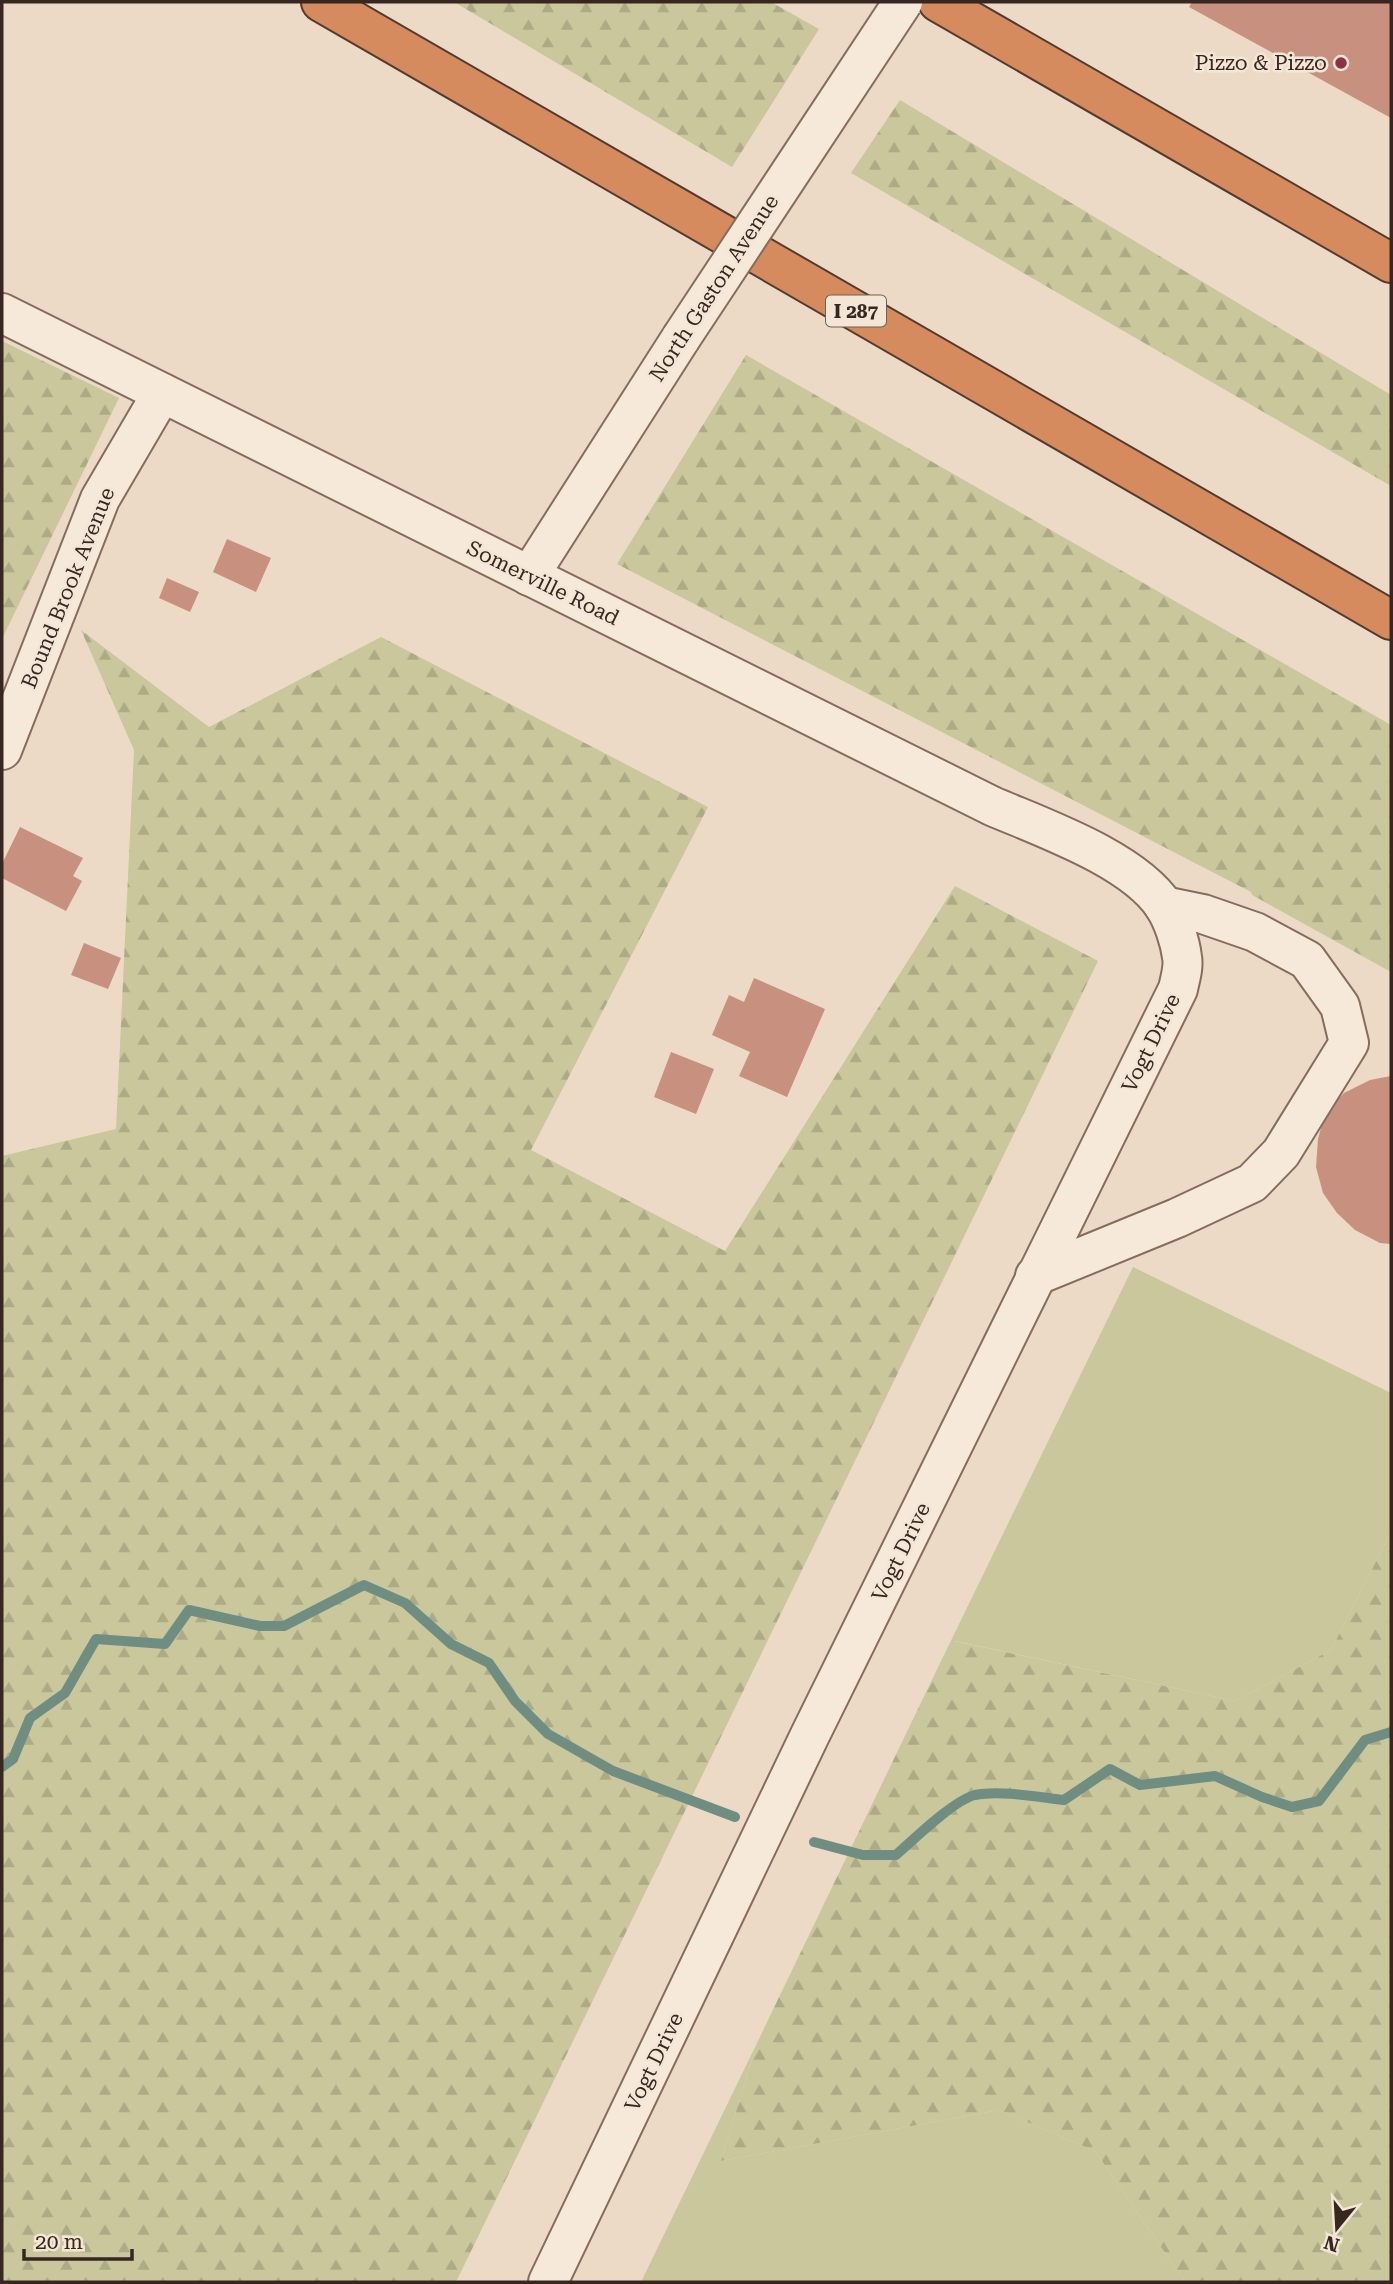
<svg xmlns="http://www.w3.org/2000/svg" width="1393" height="2284" font-family="'Roboto Serif',serif">
	<style>
		.green { fill: #c9c79b }
		.forest { fill: url(#forest-firs) }
		.lines { fill: none; stroke-linecap: round; stroke-linejoin: round }
		.stream { stroke: #6f8e81; stroke-width: 10 }
		.building { fill: #c8907f }
		.minor-casing { stroke: #866c5d; stroke-width: 42 }
		.highway-casing { stroke: #543b31; stroke-width: 42 }
		.minor { stroke: #f7e9d9; stroke-width: 38 }
		.highway { stroke: #d58b5d; stroke-width: 38 }
		.minor-bridge-casing { stroke: #866c5d; stroke-width: 42; stroke-linecap: butt }
		.minor-bridge { stroke: #f7e9d9; stroke-width: 38 }
		.poi-dot { fill: #923142; stroke: #f4e6d6; stroke-width: 2.5 }
		.labels { text-anchor: middle; dominant-baseline: central; stroke-width: 5; stroke-linejoin: round; paint-order: stroke }
		.shield { fill: #f4e6d6; stroke: #706057; stroke-width: 2 }
		.shield-label { font-size: 19px; font-weight: bold; fill: #372720 }
		.poi-label { font-size: 21px; fill: #372720; stroke: #f4e6d6; text-anchor: end }
		.street-label { font-size: 21px; fill: #372720; stroke: #f4e6d6 }
	</style>
	<defs>
		<pattern id="forest-firs" width="22" height="20" patternUnits="userSpaceOnUse" patternTransform="scale(1.75)"><rect width="22" height="20" fill="#c9c79b"/><path d="M5 1l3.5 6h-7zM16 11l3.5 6h-7z" fill="#adab85"/></pattern>
	</defs>
	<rect width="100%" height="100%" fill="#ecdac6"/>
	<g class="green">
		<path d="M1133,1267l258,126v139l-60,118 -96,51 -280,-60 -12,16z"/>
		<path d="M757,2043l-36,118 278,-51 96,41 90,131h-544z"/>
	</g>
	<g class="forest">
		<path d="M454,2h317l48,27 -87,138z"/>
		<path d="M900,100l491,295v91l-540,-313z"/>
		<path d="M2,341l117,57 -117,241z"/>
		<path d="M746,355l645,370v247l-139,-77 -1,-3 -634,-328z"/>
		<path d="M81,630l128,97 172,-90 327,170 -177,343 194,101 230,-365 143,75 -642,1321h-454v-1126l114,-27 18,-379z"/>
		<path d="M1391,1532v750h-206l-90,-131 -96,-41 -278,51 36,-118 186,-386 11,-16 281,60 96,-51z"/>
	</g>
	<g class="lines">
		<g class="stream">
			<path d="M2,1767l11,-8 17,-41 35,-25 31,-54 69,5 24,-34 71,16h24l80,-41 41,18 46,41 38,19 26,38 33,33 65,37 122,46"/>
			<path d="M814,1842l49,13h33c17,-15 58,-55 79,-60 25,-5 63,2 89,5l46,-31 30,16 75,-9 47,21 30,10 27,-6 46,-61 26,-8"/>
		</g>
	</g>
	<g class="building">
		<path d="M1192,2h199v116l-202,-111z"/>
		<path d="M227,539l44,19 -15,34 -43,-20z"/>
		<path d="M167,578l32,14 -9,20 -31,-14z"/>
		<path d="M20,827l63,31 -10,18 9,5 -16,30 -64,-33v-14z"/>
		<path d="M84,943l37,15 -13,31 -37,-14z"/>
		<path d="M754,978l71,31 -38,88 -48,-21 11,-24 -38,-17 17,-40 15,7z"/>
		<path d="M671,1052l43,17 -18,45 -42,-17z"/>
		<path d="M1391,1076v168l-11,-1 -25,-13 -18,-17 -14,-20 -7,-26 2,-28 7,-26 19,-20 26,-13z"/>
	</g>
	<g class="lines">
		<g class="minor-casing">
			<g id="minor">
				<path d="M2,313l990,493c51,22 141,53 172,100 9,14 16,35 18,51 2,10 -2,22 -4,32l-368,746 -262,547"/>
				<path d="M529,576l152,-238"/>
				<path d="M2,750l98,-251 62,-106"/>
				<path d="M1035,1276l142,-58 75,-35 29,-30 68,-110 -9,-37 -33,-46 -52,-28 -52,-18 -39,-8"/>
			</g>
		</g>
		<g class="highway-casing">
			<g id="highway">
				<path d="M321,2l1070,618"/>
				<path d="M938,2l453,261"/>
			</g>
		</g>
		<use href="#minor" class="minor"/>
		<use href="#highway" class="highway"/>
		<g class="minor-bridge-casing">
			<path id="minor-bridge" d="M681,338l222,-336"/>
		</g>
		<use href="#minor-bridge" class="minor-bridge"/>
	</g>
	<circle class="poi-dot" cx="1341" cy="63" r="7"/>
	<g class="labels">
		<rect class="shield" x="826" y="295.5" width="60" height="31" rx="5"/>
		<g class="shield-label">
			<text x="856" y="311">I 287</text>
		</g>
		<g class="poi-label">
			<text x="1327" y="63">Pizzo &amp; Pizzo</text>
		</g>
		<g class="street-label">
			<text transform="translate(714 288) rotate(-57)">North Gaston Avenue</text>
			<text transform="translate(543 583) rotate(26)">Somerville Road</text>
			<text transform="translate(68 588) rotate(-68)">Bound Brook Avenue</text>
			<text transform="translate(1151 1043) rotate(-64)">Vogt Drive</text>
			<text transform="translate(901 1552) rotate(-64)">Vogt Drive</text>
			<text transform="translate(654 2062) rotate(-64)">Vogt Drive</text>
		</g>
	</g>
	<rect width="1393" height="2284" fill="none" stroke="#372720" stroke-width="7"/>
	<g transform="translate(1337 2228) rotate(198)" stroke="#f4e6d6" stroke-width="5" paint-order="stroke">
	<path d="M0-5L12 26L0 18L-12 26Z" fill="#372720"/>
	<text y="-10" font-size="19" font-weight="bold" text-anchor="middle" fill="#372720">N</text>
	</g>
	<path d="M24 2249v10h108v-10" fill="none" stroke="#372720" stroke-width="3.5"/>
	<text x="35" y="2249" font-size="21" fill="#372720" stroke="#f4e6d6" stroke-width="5" paint-order="stroke">20 m</text>
</svg>
